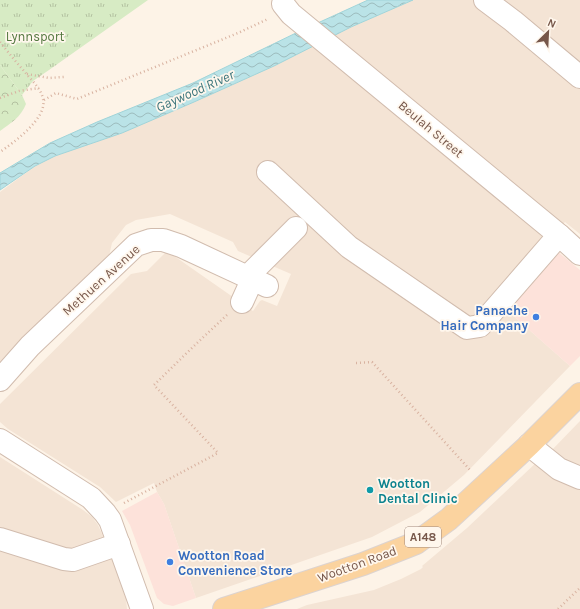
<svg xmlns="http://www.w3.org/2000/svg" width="580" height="609" font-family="Karla,sans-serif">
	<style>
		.residential { fill: #f4e4d5 }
		.commercial { fill: #fde2da }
		.forest { fill: url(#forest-crowns) }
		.park { fill: url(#park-tufts) }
		.water { fill: url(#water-waves); stroke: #a0d4d9 }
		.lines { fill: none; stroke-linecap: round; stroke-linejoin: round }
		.minor-casing { stroke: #d1bcae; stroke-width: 24 }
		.major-casing { stroke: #dcd3d0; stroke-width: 24 }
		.path { stroke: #d8b2a0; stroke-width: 2.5; stroke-dasharray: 1 3; stroke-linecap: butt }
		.minor { stroke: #fff; stroke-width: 22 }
		.major { stroke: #fbd39f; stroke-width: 22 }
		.shop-dot { fill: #3f7fe0; stroke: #fff7ed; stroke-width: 1.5 }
		.culture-dot { fill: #0f9aa8; stroke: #fff7ed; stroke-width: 1.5 }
		.labels { text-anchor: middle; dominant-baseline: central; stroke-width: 3.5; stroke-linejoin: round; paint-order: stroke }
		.shield { fill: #fff7ed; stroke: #a0877b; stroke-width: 1 }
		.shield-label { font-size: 12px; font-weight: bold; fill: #77574a }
		.park-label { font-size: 13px; fill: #53773f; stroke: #fff7ed }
		.street-label { font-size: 13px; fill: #77574a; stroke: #fff7ed }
		.shop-label { font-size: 13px; font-weight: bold; fill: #366cbe; stroke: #fff7ed; text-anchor: end }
		.culture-label { font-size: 13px; font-weight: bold; fill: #0d838f; stroke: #fff7ed; text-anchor: start }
		.water-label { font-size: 14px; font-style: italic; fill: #3d767c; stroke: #fff7ed }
	</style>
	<defs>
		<pattern id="forest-crowns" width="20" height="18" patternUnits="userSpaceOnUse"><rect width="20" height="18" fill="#d7ebc4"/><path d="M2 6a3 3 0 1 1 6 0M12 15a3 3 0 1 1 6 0" fill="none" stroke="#b3c1a1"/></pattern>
		<pattern id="park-tufts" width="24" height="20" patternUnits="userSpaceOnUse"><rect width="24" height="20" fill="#d7ebc4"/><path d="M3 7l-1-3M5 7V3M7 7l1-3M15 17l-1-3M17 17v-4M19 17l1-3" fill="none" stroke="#b3c1a1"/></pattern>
		<pattern id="water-waves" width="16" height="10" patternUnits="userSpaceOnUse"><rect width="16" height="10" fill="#bae3e7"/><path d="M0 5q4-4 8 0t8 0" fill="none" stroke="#9cbbbd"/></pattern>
	</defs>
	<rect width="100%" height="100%" fill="#fdf3e7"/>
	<g class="residential">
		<path d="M413,0h167v234l-15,-12 -70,79 7,5 68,60 -106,109 -44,37 -48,25 -176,61 -32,-94 -7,-12 -3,-9 -38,19 -16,-15 -92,-58 -8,-7v-18l131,-130 16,-3 20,-20 86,60 7,-10 2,-1 15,6 14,-32 -53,-23 -5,-9 -63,-28 -34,6 -10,5 -14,18 -3,13 -109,107v-171l35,-26 20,-10 67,-23 72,-31 80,-36 77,-39z"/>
		<path d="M580,421v188h-283l10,-4 67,-15 27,-11 20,-10 2,-2 -1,-1 45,-38 72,-68 10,-7z"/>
		<path d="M0,457l83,53 9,7 6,8 12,27 16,47 1,10h-127z"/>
	</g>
	<g class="commercial">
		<path d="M552,247l28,23v86l-10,10 -68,-60z"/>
		<path d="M157,492l7,12 32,94 -23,8 -9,-2 -7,-6 -27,-73 -8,-14z"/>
	</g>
	<path class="forest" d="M0,65l22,30 4,9c-5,13 -15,19 -26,27z"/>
	<path class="park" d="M0,0h148l-99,70 -16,11 -11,14 -22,-30z"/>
	<path class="water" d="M368,0h45l-62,27 -77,39 -80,36 -72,31 -67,23 -20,10 -35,24v-17l50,-30 47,-21 96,-39 105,-51z"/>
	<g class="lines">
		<g class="minor-casing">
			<g id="minor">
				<path d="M485,0l28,21 67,56"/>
				<path d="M283,4l8,10 268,221 21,19"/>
				<path d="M268,172l81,75 118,81 13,-2 79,-91"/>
				<path d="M247,277l49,-49"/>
				<path d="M242,302l10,-22"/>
				<path d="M0,380l30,-34 106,-101 15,-5h12l18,6 86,40"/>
				<path d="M0,440l91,58 14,15 5,7 32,89"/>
				<path d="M529,445l30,24 21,9"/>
				<path d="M0,539l64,20 9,1 46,-16"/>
			</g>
		</g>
		<g class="major-casing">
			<path id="major" d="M224,609l139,-45 53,-21 33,-24 80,-74 51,-51"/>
		</g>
		<g class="path">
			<path d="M0,42c8,10 16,20 24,29 7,9 17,17 19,28 5,19 -30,44 -43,53"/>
			<path d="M27,74l22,4 15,-1"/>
			<path d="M0,98l19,-7 20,-3"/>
			<path d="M44,100l12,-7 21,6 161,-66 30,-14"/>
			<path d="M356,363l16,-1 99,109"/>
			<path d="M124,503l94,-50 -64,-68 43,-42 30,-28"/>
			<path d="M558,609l22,-21"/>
		</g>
		<use href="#minor" class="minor"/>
		<use href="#major" class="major"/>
	</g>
	<g class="shop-dot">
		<circle cx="536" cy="317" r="4"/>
		<circle cx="170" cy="562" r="4"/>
	</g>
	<circle class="culture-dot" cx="370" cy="490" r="4"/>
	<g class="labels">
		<rect class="shield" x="405" y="527" width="36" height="20" rx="3"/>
		<g class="shield-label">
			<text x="423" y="537">A148</text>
		</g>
		<g class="park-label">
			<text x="35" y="36">Lynnsport</text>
		</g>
		<g class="street-label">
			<text transform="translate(431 129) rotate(40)">Beulah Street</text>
			<text transform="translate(101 280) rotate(-42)">Methuen Avenue</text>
			<text transform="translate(357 564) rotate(-20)">Wootton Road</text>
		</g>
		<g class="shop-label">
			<text x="528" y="310">Panache<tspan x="528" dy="15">Hair Company</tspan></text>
			<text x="178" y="555" text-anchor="start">Wootton Road<tspan x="178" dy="15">Convenience Store</tspan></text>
		</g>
		<g class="culture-label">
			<text x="378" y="483">Wootton<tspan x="378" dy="15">Dental Clinic</tspan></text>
		</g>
		<g class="water-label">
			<text transform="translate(195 91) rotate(-24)">Gaywood River</text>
		</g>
	</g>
	<g transform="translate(548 32) rotate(24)" stroke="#fff7ed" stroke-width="3" paint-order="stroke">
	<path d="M0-3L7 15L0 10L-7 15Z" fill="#77574a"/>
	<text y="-6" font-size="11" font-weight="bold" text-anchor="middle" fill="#77574a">N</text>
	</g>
</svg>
